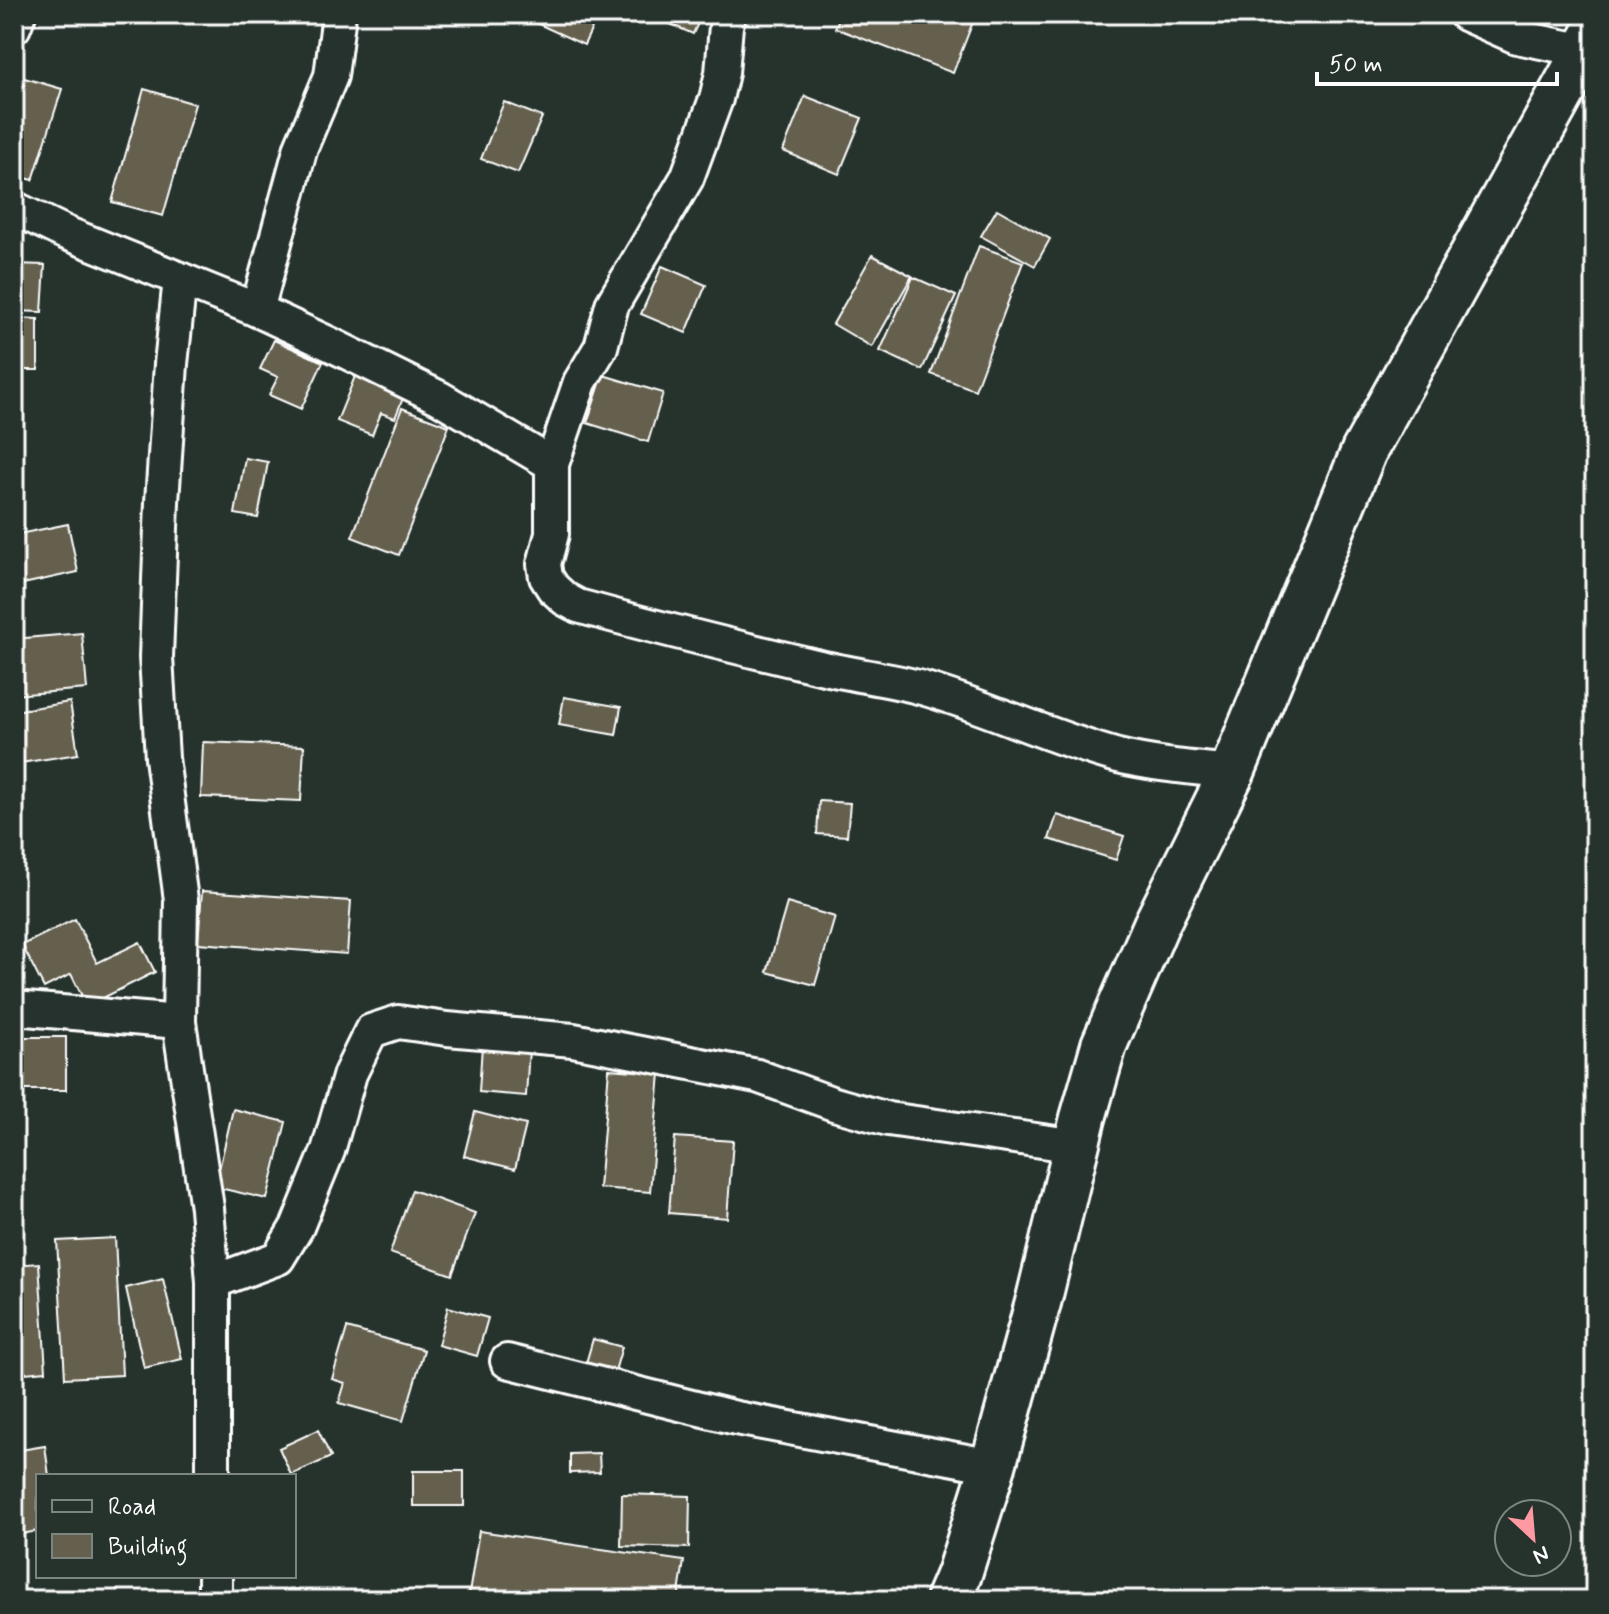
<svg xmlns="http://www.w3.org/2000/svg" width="1609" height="1614" font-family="Mynerve,sans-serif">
  <rect width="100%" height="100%" fill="#26332d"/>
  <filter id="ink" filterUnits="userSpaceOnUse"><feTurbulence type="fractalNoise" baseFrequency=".0125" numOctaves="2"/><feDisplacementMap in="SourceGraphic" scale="16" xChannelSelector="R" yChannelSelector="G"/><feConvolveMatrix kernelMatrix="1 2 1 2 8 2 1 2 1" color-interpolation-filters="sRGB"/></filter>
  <g filter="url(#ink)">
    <g fill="#65604e" stroke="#fff" stroke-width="2">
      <polygon points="536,14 572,14 594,24 584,45 532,21"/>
      <polygon points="674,14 702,14 693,34 670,24"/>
      <polygon points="841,14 976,14 953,73 835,28"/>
      <polygon points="14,75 62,89 33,180 14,175"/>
      <polygon points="144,89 195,104 163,216 112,202"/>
      <polygon points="805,96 862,118 839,174 783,151"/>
      <polygon points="504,102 542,117 518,173 481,159"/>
      <polygon points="997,209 1050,239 1035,266 981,236"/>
      <polygon points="979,246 1023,262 975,390 931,374"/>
      <polygon points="872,255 912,276 872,347 833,324"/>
      <polygon points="14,264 45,265 42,312 14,311"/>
      <polygon points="662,266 706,285 686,333 641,314"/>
      <polygon points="913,277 956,296 922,370 880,351"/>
      <polygon points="14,318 38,319 38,370 14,370"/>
      <polygon points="274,340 323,362 301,409 269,395 278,377 260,369"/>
      <polygon points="356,374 405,393 395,418 381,413 372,435 337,421"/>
      <polygon points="603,375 663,393 648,442 587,423"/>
      <polygon points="402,408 449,426 399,555 352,537"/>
      <polygon points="245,458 268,462 258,518 235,514"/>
      <polygon points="68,524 78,572 14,586 14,535"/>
      <polygon points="82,633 87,689 14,695 14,639"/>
      <polygon points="564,697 621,707 616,735 559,725"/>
      <polygon points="70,702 78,754 14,764 14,711"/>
      <polygon points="203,742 304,746 301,801 201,797"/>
      <polygon points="819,801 850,803 847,836 817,834"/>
      <polygon points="1057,815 1124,836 1116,860 1049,839"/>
      <polygon points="202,891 351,901 347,954 198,943"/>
      <polygon points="787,903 835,917 815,985 767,972"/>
      <polygon points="75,919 97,963 140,942 155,972 87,1006 71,974 44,988 22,945"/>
      <rect x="14" y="1037" width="52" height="53"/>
      <polygon points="482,1045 529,1049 526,1096 479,1092"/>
      <polygon points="609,1069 660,1073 650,1192 599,1188"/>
      <polygon points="233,1109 286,1122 267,1199 215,1187"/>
      <polygon points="475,1112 526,1125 515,1169 464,1156"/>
      <polygon points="675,1137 733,1141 727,1218 669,1213"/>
      <polygon points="412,1190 475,1213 452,1275 390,1253"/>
      <polygon points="115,1238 122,1375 65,1378 57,1241"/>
      <polygon points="39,1263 46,1371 14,1374 14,1265"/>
      <polygon points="163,1279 182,1359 144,1368 126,1288"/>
      <polygon points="448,1307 488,1318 477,1356 438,1345"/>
      <polygon points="347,1328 424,1350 403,1421 339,1403 345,1383 332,1379"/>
      <polygon points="593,1339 622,1347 615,1371 586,1363"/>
      <polygon points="318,1430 331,1457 291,1475 279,1448"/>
      <polygon points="45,1446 49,1476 38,1476 38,1531 21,1534 14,1486 14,1451"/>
      <polygon points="599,1453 600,1472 570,1473 570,1454"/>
      <rect x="413" y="1471" width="51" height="35"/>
      <polygon points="622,1494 690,1496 689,1548 621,1546"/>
      <polygon points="479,1531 684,1561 678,1600 468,1600"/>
    </g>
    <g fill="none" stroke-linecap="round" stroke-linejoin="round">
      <g stroke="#fff" stroke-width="38">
        <g id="street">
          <path d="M729 14 726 26 722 73 716 99 687 178 612 305 601 347 580 382 552 464V534L544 564 546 577 553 588 565 599 578 606C658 628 739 648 820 667 854 675 888 679 922 688 988 707 1051 738 1118 756 1155 765 1194 768 1232 772"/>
          <polyline points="1465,14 1517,37 1586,51"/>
          <polyline points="14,27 19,14"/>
          <polyline points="14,208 66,233 257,310 332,345 440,398 552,464"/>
          <polyline points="180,279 171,364 162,502 156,657 162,758 181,900 179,1022 207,1208 213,1282 213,1476"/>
          <polyline points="257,310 301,147 331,76 339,14"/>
          <polyline points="14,1008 179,1022"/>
          <polyline points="213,1282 278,1258 297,1227 328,1151 350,1074 371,1031 398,1022 447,1029 573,1040 757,1076 834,1104 888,1119 1077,1146"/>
          <polyline points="507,1361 736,1418 993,1466"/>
          <polyline points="215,1576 215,1600"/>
        </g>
      </g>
      <g stroke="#fff" stroke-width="50">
        <polyline id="secondary" points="948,1600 959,1574 993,1466 1039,1299 1083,1118 1104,1045 1156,925 1232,772 1364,451 1595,33"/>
      </g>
      <use href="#street" stroke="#26332d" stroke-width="32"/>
      <use href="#secondary" stroke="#26332d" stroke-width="44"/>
    </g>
  </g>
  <rect width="1609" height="1614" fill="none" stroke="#26332d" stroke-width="48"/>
  <rect x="24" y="24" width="1561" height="1566" fill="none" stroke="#fff" stroke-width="3" filter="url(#ink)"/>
  <rect x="36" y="1474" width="260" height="104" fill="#26332d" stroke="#7d8581" stroke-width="2"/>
  <rect x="52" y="1500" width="40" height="12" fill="#26332d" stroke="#7d8581" stroke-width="2"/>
  <text x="108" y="1514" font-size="24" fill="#ffffff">Road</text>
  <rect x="52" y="1534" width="40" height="24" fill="#65604e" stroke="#7d8581" stroke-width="2"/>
  <text x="108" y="1554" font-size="24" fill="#ffffff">Building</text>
  <g transform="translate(1533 1538) rotate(154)"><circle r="38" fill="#26332d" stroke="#7d8581" stroke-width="2"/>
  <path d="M0-6L14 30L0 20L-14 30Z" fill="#ff9aa2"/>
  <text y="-12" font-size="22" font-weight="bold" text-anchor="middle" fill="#ffffff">N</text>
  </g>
  <path d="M1317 72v12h240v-12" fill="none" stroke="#ffffff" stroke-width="4"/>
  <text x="1329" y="72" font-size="24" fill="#ffffff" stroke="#26332d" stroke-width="6" paint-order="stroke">50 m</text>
</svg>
